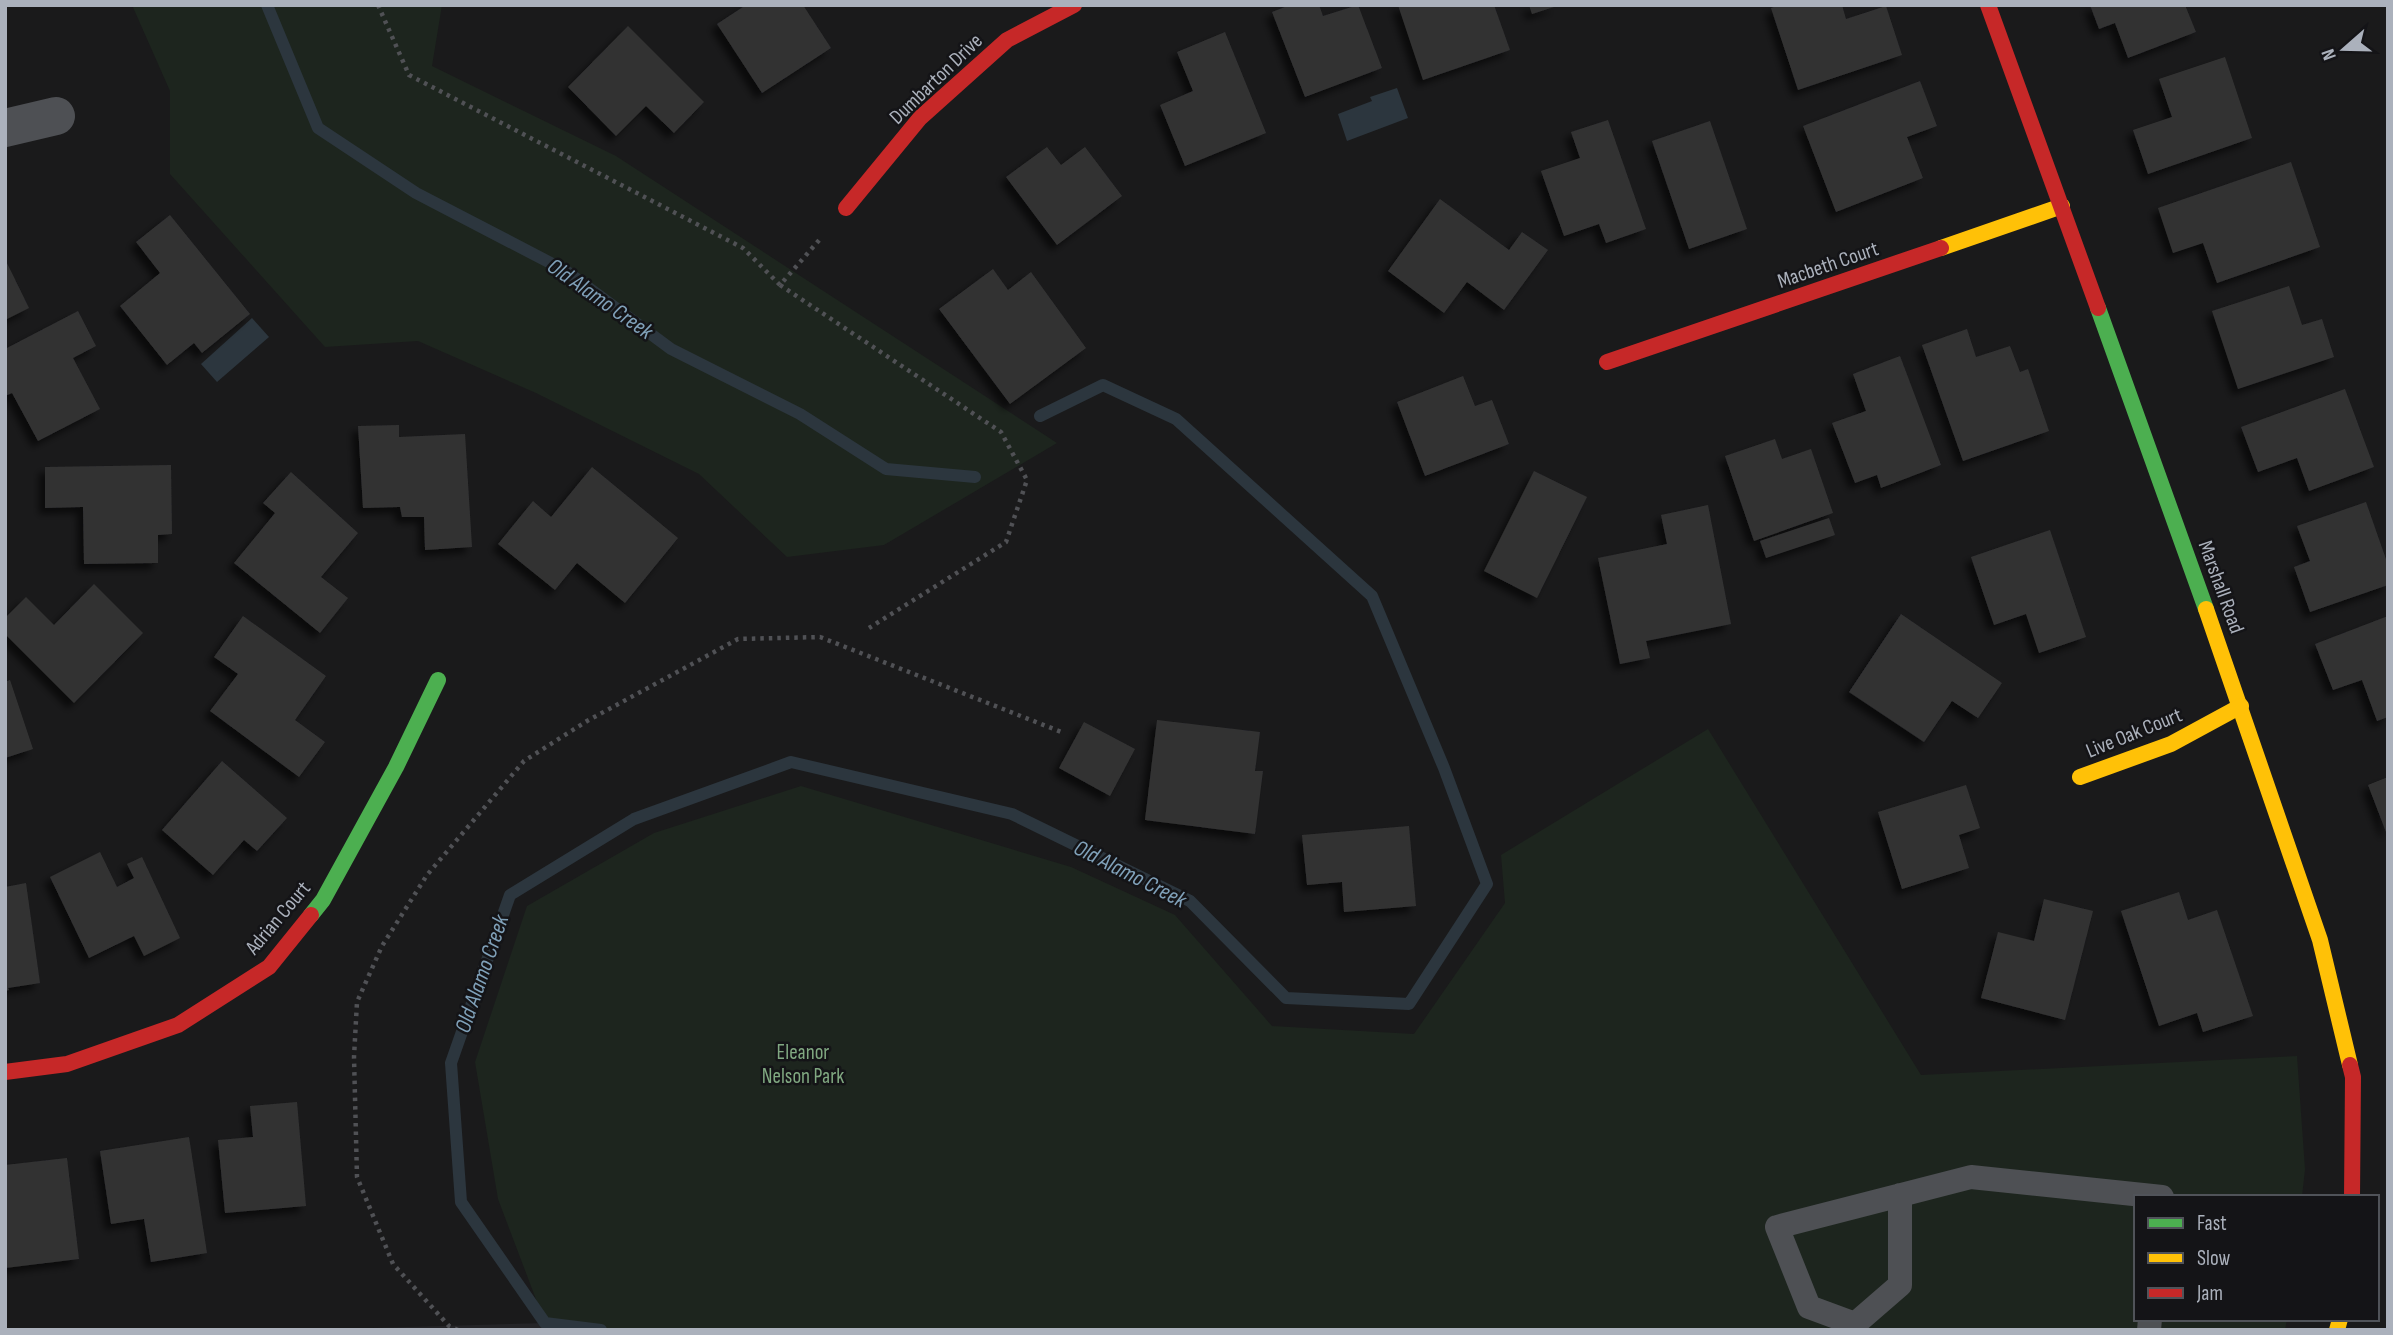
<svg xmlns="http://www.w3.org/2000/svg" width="2393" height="1335" font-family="'Sofia Sans Condensed',sans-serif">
  <defs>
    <filter id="shadow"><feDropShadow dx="-6" dy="6" stdDeviation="3.5" flood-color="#0009"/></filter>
  </defs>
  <rect width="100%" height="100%" fill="#1a1a1b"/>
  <polygon fill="#242427" points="545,1323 601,1330 299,1330 372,1328"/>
  <g fill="#1d251e">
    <polygon points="132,5 442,5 432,66 616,156 1057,443 884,545 787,557 699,474 536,393 418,341 325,347 170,174 170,91"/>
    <polygon points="1708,729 1921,1075 2297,1056 2305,1169 2302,1197 2136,1197 2136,1319 2287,1319 2285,1330 601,1330 545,1323 498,1199 475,1062 527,906 654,833 801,786 1071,867 1175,915 1272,1026 1414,1034 1505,903 1501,855"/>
  </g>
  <g fill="#2c363e">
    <polygon points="1397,88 1408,118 1347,141 1338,114 1372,101 1370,97"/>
    <polygon points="252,318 269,337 217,382 201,364"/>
  </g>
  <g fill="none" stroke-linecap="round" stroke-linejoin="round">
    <g stroke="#2c363e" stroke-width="12">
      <polyline points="267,5 318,128 416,193 566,271 671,349 800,414 886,469 975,477"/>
      <polyline points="601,1330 545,1323 461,1202 451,1063 510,895 634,819 791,762 1012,814 1190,901 1286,998 1409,1004 1487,884 1444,768 1372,596 1176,419 1103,385 1040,416"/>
    </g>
  </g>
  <g fill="#323233" filter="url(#shadow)">
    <polygon points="746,5 803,5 831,48 762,93 717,24"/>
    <polygon points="1290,5 1319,5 1323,16 1358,5 1382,68 1305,97 1272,12"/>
    <polygon points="1398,5 1494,5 1510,50 1423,80"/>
    <polygon points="1529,5 1557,5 1557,6 1532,14"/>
    <polygon points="1780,5 1842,5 1846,19 1886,6 1902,55 1798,90 1771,8"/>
    <polygon points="2090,5 2185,5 2196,32 2128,58 2115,23 2099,29"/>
    <polygon points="628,26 704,102 674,133 646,106 616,136 568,87"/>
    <polygon points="1225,32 1266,133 1185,166 1160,105 1193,91 1177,52"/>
    <polygon points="2225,57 2252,138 2148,174 2133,130 2172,117 2159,79"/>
    <polygon points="1920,81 1937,126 1907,137 1923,178 1836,212 1803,126"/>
    <polygon points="1608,120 1646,229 1606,243 1599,224 1564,236 1541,171 1580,158 1571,132"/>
    <polygon points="1710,121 1747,229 1689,249 1652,141"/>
    <polygon points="1047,147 1061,165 1085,147 1122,196 1057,245 1006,177"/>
    <polygon points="2291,162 2320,247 2217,283 2203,243 2173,253 2158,208"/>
    <polygon points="1440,199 1509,250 1522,232 1548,250 1504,310 1467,282 1444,313 1388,271"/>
    <polygon points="170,215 250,314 202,353 194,343 167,365 120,306 160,273 136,242"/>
    <polygon points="5,259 29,308 5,320"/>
    <polygon points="993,269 1008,290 1031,272 1086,348 1010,404 939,309"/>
    <polygon points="2289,286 2302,325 2322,319 2334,357 2238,389 2212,311"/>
    <polygon points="78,311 96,346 73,358 100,409 38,441 12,393 5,396 5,349"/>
    <polygon points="1967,329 1976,357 2010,346 2020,372 2028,369 2049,431 1963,461 1922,345"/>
    <polygon points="1900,356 1941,465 1881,488 1877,475 1855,483 1832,423 1866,411 1853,374"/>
    <polygon points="1463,376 1475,406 1492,400 1509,444 1425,476 1397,402"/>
    <polygon points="2345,389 2374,467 2309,491 2297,458 2258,472 2241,427"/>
    <polygon points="399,425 399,437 465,434 472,547 425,550 424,517 402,517 400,507 363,508 358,426"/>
    <polygon points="1775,439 1782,459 1811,449 1833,513 1754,541 1725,456"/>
    <polygon points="171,465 172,534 158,535 158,563 84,564 83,507 45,508 45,467"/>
    <polygon points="592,467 678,538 625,603 577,563 555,590 498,544 533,501 551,517"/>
    <polygon points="1534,471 1587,497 1537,598 1484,571"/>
    <polygon points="291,472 358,533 321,577 348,598 320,633 234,563 275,513 263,503"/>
    <polygon points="2366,502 2388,565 2388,585 2310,612 2294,567 2310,561 2297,526"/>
    <polygon points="1708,505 1731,624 1646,641 1650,658 1620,664 1598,558 1667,544 1661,515"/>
    <polygon points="1829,518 1835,535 1766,558 1760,541"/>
    <polygon points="2050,530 2086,637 2039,653 2026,614 1994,625 1971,557"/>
    <polygon points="94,584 143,633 74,703 5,634 5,618 26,597 54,625"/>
    <polygon points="1901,614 2002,683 1978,718 1952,701 1924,742 1849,692"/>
    <polygon points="243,616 326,676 295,720 325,742 299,777 210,711 238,674 214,657"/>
    <polygon points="2388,616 2388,717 2377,721 2362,680 2333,690 2315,644"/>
    <polygon points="10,680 33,749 5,758 5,682"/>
    <polygon points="1157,720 1260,732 1255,771 1263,771 1255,834 1145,820"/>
    <polygon points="1084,722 1135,749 1110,796 1059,768"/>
    <polygon points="222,761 287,818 257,851 244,840 213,875 162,830"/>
    <polygon points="2388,777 2388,831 2386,832 2368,785"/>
    <polygon points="1966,785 1980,828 1959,835 1969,868 1902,889 1878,812"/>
    <polygon points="1409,826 1416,906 1344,912 1342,882 1307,885 1302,835"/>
    <polygon points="100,852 117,887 134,878 127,864 142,857 180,938 144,956 134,936 89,958 50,877"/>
    <polygon points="26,883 40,983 8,988 9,990 5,991 5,887"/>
    <polygon points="2179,892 2188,920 2217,910 2253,1016 2203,1032 2197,1013 2159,1026 2121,911"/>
    <polygon points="2044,899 2093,911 2065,1020 1981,998 1998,932 2034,941"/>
    <polygon points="297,1102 306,1206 225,1213 218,1140 253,1137 250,1106"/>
    <polygon points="189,1137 207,1253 151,1262 144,1219 111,1224 100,1151"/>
    <polygon points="67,1158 79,1259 5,1268 5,1165"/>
  </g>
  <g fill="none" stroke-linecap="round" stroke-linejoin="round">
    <g stroke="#505155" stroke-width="4.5" stroke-dasharray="3.5 5" stroke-linecap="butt">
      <polyline points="378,5 409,75 743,248 780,285 821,238"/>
      <polyline points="780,285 1001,432 1027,480 1006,542 869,628"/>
      <polyline points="458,1330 449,1326 393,1264 357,1177 354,1057 357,1002 382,946 427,875 524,761 587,721 738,639 820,637 1064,733"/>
    </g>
    <g stroke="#4e5054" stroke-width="24">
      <polyline points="1900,1195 1900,1285 1855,1324 1809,1307 1777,1227 1971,1177 2162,1197"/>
      <polyline points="2149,1330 2150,1319"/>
    </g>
    <polyline stroke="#4e5054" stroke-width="38" points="5,128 56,116"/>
    <g stroke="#4caf50" stroke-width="16">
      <polyline points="2098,308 2206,609"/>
      <polyline points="311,915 323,900 396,767 438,680"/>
    </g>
    <g stroke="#ffc107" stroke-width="16">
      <polyline points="1941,248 2062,206"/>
      <polyline points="2206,609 2320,940 2350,1065"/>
      <polyline points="2080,777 2171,744 2241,706"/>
      <polyline points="2337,1330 2340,1319"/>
    </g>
    <g stroke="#c62828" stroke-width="16">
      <polyline points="1988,5 2098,308"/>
      <polyline points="846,208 920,118 1007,40 1074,5"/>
      <polyline points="1607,362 1941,248"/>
      <polyline points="2350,1065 2353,1077 2352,1197"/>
      <polyline points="5,1072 67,1064 178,1025 269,967 311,915"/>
    </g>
  </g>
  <g text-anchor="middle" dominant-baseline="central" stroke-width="5" stroke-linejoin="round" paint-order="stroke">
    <g font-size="21" fill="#abb1bc" stroke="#141417">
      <text transform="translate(936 79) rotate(-44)">Dumbarton Drive</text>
      <text transform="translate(1828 265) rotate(-19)">Macbeth Court</text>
      <text transform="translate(2221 587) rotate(70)">Marshall Road</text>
      <text transform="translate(2134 733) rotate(-22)">Live Oak Court</text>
      <text transform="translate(278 918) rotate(-50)">Adrian Court</text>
    </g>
    <g font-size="21" fill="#80a881" stroke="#141417">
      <text x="803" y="1052">Eleanor<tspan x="803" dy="24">Nelson Park</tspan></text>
    </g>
    <g font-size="23" font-style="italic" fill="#80a1b9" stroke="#141417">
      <text transform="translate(600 299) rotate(35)">Old Alamo Creek</text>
      <text transform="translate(1130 874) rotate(27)">Old Alamo Creek</text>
      <text transform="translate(482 974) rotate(-71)">Old Alamo Creek</text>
    </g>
  </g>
  <rect width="2393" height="1335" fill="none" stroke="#abb1bc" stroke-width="14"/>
  <rect x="2134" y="1195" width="245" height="126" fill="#141417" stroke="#505359" stroke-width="2"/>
  <rect x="2148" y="1218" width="35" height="10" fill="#4caf50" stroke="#505359" stroke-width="2"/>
  <text x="2197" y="1230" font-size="21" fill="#abb1bc">Fast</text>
  <rect x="2148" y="1253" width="35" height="10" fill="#ffc107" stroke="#505359" stroke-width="2"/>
  <text x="2197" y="1265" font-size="21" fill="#abb1bc">Slow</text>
  <rect x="2148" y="1288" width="35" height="10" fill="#c62828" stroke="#505359" stroke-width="2"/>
  <text x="2197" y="1300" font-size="21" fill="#abb1bc">Jam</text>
  <g transform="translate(2344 49) rotate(250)" stroke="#141417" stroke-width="5" paint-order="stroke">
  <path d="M0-5L12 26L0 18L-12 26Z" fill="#abb1bc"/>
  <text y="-10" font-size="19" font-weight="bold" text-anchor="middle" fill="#abb1bc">N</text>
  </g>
</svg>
